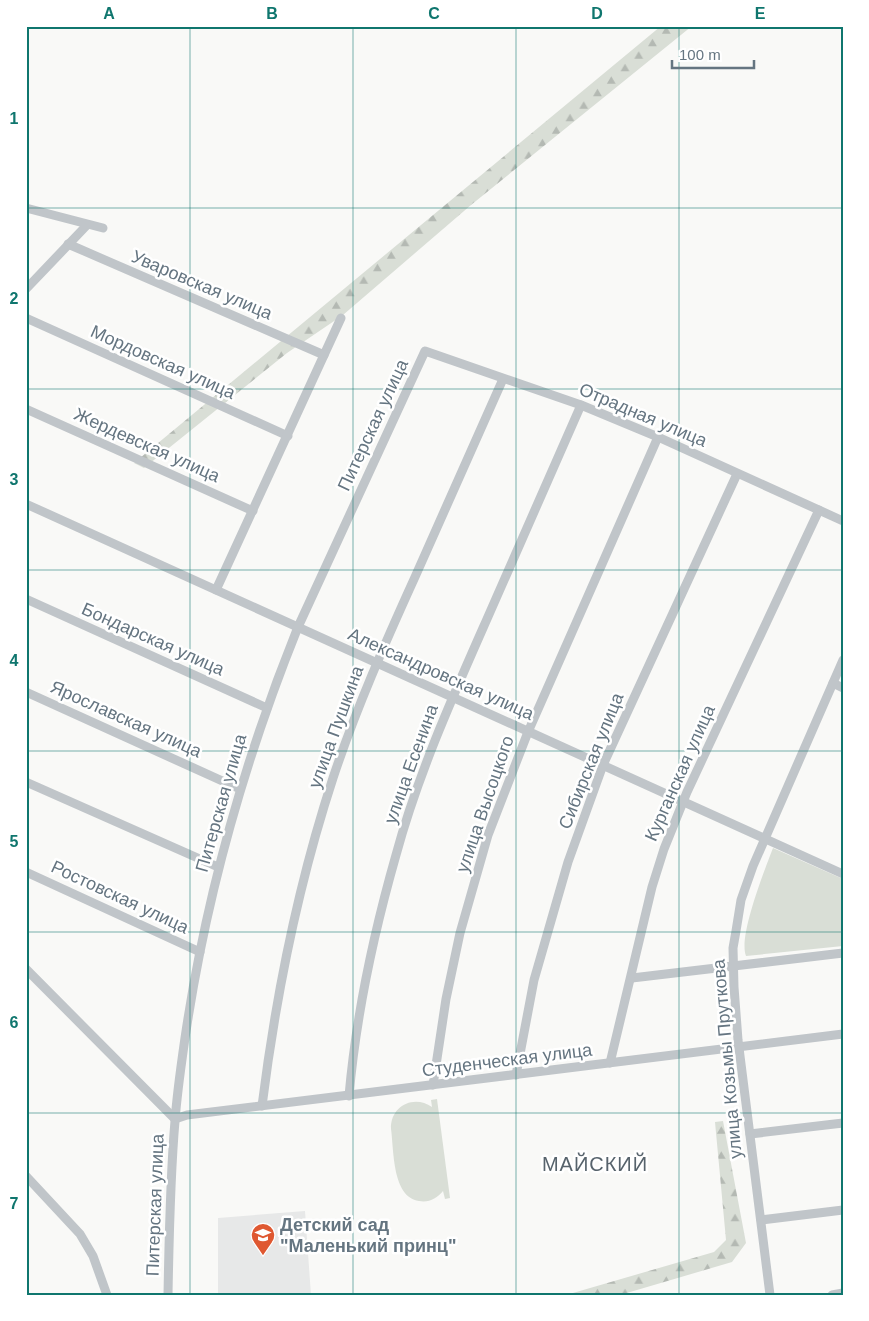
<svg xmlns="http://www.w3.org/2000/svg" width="869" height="1321" font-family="Helvetica,sans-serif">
  <defs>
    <pattern id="forest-firs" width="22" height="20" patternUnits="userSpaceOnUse" patternTransform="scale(1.25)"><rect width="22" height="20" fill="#d9ded6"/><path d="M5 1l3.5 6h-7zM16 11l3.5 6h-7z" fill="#b4b9b3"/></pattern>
  </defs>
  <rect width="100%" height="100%" fill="#f9f9f7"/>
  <polygon fill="#e7e8e8" points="305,1211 311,1295 218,1295 218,1218"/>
  <g fill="#d9ded6">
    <path d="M773 848 843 879V946L746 956C738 937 765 869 773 848Z"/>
    <path d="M437 1099 450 1198 445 1199 443 1191C437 1198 429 1203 419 1201 392 1197 394 1150 391 1129 390 1106 414 1094 432 1107L431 1100Z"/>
  </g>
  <g fill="url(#forest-firs)">
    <polygon points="661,26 692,26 471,205 343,315 287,353 144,468 134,463"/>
    <polygon points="723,1121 746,1243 732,1262 620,1295 566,1295 714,1252 726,1240 715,1122"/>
  </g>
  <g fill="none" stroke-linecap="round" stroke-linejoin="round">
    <g stroke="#c0c5c9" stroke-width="9">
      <polyline points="26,208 103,228"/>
      <polyline points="68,244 324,355"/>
      <polyline points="26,289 87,225"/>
      <polyline points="26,318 288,436"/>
      <polyline points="26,409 253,511"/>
      <polyline points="26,504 843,874"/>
      <polyline points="216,590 341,318"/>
      <polyline points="26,599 267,708"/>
      <polyline points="833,683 843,688"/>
      <polyline points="26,692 240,789"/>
      <polyline points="26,782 218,867"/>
      <polyline points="26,872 200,952"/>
      <polyline points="26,969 175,1119 187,1115 843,1034"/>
      <polyline points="632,978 843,953"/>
      <polyline points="610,1063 652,887 664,849 687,792 819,510"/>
      <polyline points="516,1075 534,980 568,862 603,765 737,474"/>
      <polyline points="433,1085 446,999 460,933 488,835 528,732 658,437"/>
      <path d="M349 1096C356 1016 374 932 396 855 418 774 453 696 487 619 518 547 550 476 581 405"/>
      <path d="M262 1106C276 994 298 885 333 778 356 709 385 643 415 577 444 511 473 445 503 379"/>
      <polyline points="750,1134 843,1123"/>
      <polyline points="26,1176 80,1234 93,1256 107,1295"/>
      <polyline points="761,1220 843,1210"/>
      <path d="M168 1295C169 1237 170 1179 175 1121 177 1093 181 1066 185 1038 206 895 244 761 298 627L425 351 581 405 658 437 843 521"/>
      <polyline points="770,1295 738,1040 734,987 733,948 736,931 741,900 753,866 843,660"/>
      <polyline points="832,1295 843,1293"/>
    </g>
  </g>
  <path fill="none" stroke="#0f766e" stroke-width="1" stroke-opacity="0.55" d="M190 26V1295M353 26V1295M516 26V1295M679 26V1295M26 208H843M26 389H843M26 570H843M26 751H843M26 932H843M26 1113H843"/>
  <defs>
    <g id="school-pin" transform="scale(1.25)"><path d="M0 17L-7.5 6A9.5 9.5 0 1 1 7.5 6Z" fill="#df5831" stroke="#fff"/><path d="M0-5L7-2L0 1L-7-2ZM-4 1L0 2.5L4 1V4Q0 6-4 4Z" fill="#fff"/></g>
  </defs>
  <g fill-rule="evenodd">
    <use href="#school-pin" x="263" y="1235"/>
  </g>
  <g text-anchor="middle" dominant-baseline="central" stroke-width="5" stroke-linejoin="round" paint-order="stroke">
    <g font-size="18" fill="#657581" stroke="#fff">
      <text transform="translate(202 285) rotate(23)">Уваровская улица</text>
      <text transform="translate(163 362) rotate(24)">Мордовская улица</text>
      <text transform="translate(643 415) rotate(23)">Отрадная улица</text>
      <text transform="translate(373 425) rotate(-65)">Питерская улица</text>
      <text transform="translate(147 445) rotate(24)">Жердевская улица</text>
      <text transform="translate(153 639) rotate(24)">Бондарская улица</text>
      <text transform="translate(441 674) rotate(24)">Александровская улица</text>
      <text transform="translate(126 719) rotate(24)">Ярославская улица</text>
      <text transform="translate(336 727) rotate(-70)">улица Пушкина</text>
      <text transform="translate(591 761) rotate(-68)">Сибирская улица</text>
      <text transform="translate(411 764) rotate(-70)">улица Есенина</text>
      <text transform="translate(680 773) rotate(-66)">Курганская улица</text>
      <text transform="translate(221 803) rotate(-74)">Питерская улица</text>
      <text transform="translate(485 804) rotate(-71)">улица Высоцкого</text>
      <text transform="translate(120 897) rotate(25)">Ростовская улица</text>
      <text transform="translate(727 1059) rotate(-95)">улица Козьмы Пруткова</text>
      <text transform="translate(507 1060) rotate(-7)">Студенческая улица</text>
      <text transform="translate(155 1205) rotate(-88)">Питерская улица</text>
    </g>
    <g font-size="18" font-weight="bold" fill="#657581" stroke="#fff" text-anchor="start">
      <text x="280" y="1225">Детский сад<tspan x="280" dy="21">"Маленький принц"</tspan></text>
    </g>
    <g font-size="20" letter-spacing="1" fill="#57636c" stroke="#fff">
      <text x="595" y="1164">МАЙСКИЙ</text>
    </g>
  </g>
  <rect width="869" height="1321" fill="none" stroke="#ffffff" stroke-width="55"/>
  <path d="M672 60v8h82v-8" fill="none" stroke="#657581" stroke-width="2.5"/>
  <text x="679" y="60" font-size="15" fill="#657581" stroke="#ffffff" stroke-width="4" paint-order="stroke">100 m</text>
  <rect x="28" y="28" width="814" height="1266" fill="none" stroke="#0f766e" stroke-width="2"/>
  <g font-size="16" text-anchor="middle" font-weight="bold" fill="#0f766e">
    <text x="109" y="19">A</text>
    <text x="272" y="19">B</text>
    <text x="434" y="19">C</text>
    <text x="597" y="19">D</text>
    <text x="760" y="19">E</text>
    <text x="14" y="124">1</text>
    <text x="14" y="304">2</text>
    <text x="14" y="485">3</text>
    <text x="14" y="666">4</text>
    <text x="14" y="847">5</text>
    <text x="14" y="1028">6</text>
    <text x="14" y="1209">7</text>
  </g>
</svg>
